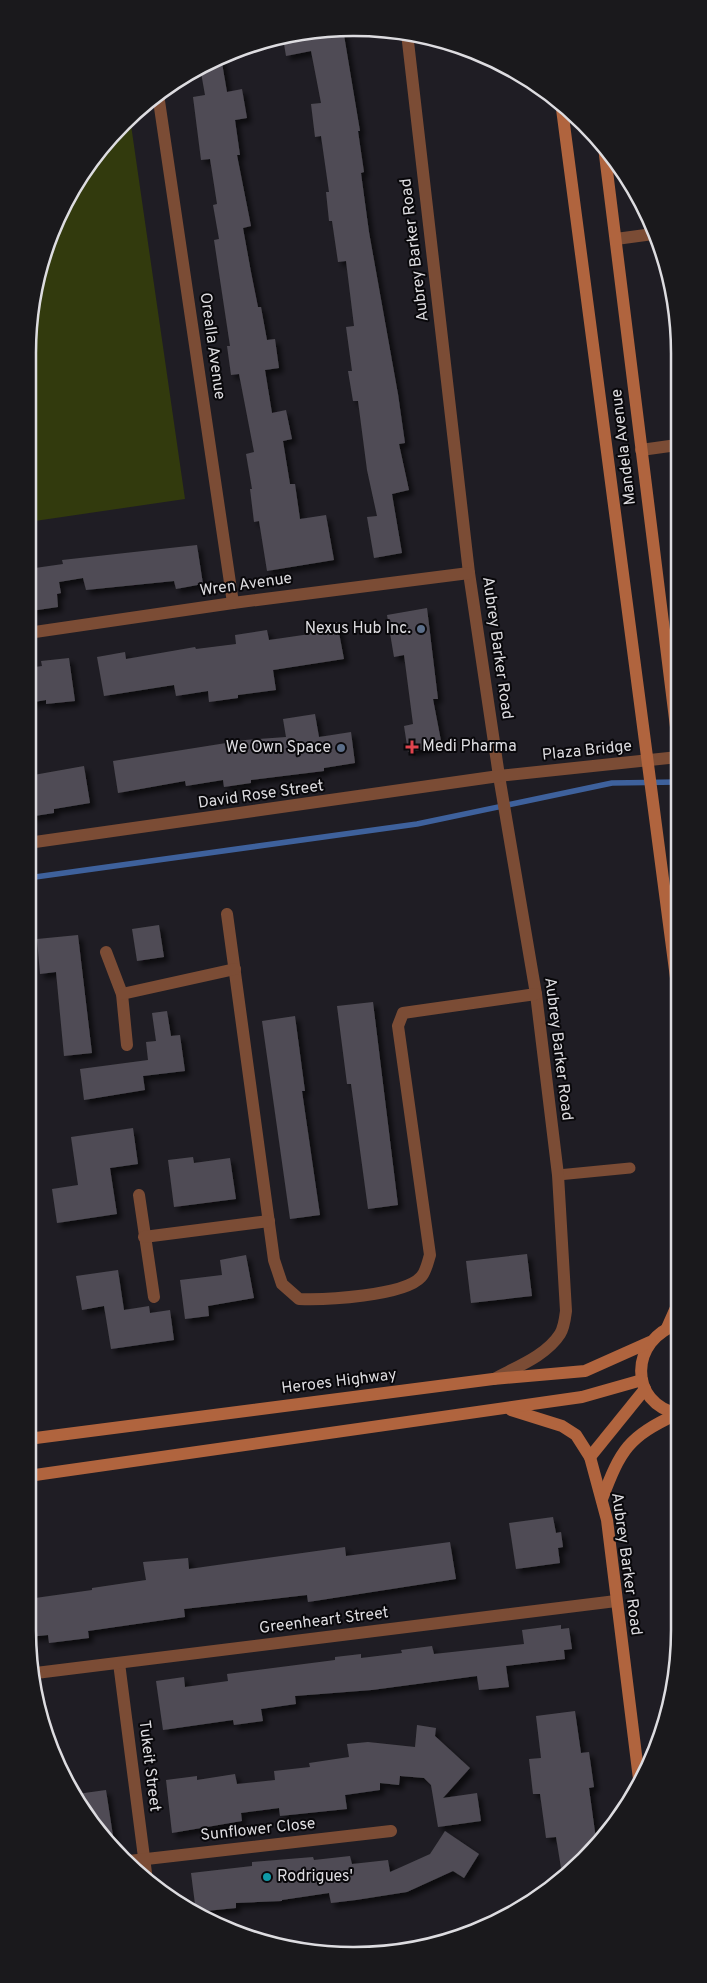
<svg xmlns="http://www.w3.org/2000/svg" width="707" height="1983" font-family="Overpass,sans-serif">
  <defs>
    <filter id="shadow"><feDropShadow dx="4.5" dy="4.5" stdDeviation="2.5" flood-color="#0009"/></filter>
  </defs>
  <rect width="100%" height="100%" fill="#1f1d24"/>
  <path fill="#323a0d" d="M130 118 185 499 28 522C27 427 16 292 62 208 81 173 103 146 130 118Z"/>
  <g fill="none" stroke-linecap="round" stroke-linejoin="round">
    <polyline stroke="#3e619c" stroke-width="5.5" points="28,878 417,824 612,783 678,782"/>
  </g>
  <g fill="#4f4c54" filter="url(#shadow)">
    <polygon points="343,29 360,131 358,131 364,172 361,173 369,232 398,394 405,443 399,444 409,490 392,494 402,553 374,558 367,517 377,516 367,470 358,401 353,401 348,371 352,371 346,327 354,326 346,261 338,262 332,221 329,221 326,192 329,192 321,136 315,137 311,104 321,103 311,51 286,56 283,38 312,33 312,30"/>
    <polygon points="221,57 227,92 242,89 247,118 235,120 240,155 237,155 251,226 243,228 251,272 258,307 261,307 267,340 275,339 279,368 265,370 272,413 286,410 292,439 283,441 290,484 295,484 300,519 326,515 334,560 267,571 259,521 254,522 250,489 252,489 246,454 254,452 239,374 231,375 227,346 230,346 214,240 219,239 213,205 217,204 210,159 201,160 193,97 205,95 200,67"/>
    <polygon points="197,545 203,584 176,589 174,581 86,590 83,578 59,582 61,593 57,594 58,607 31,611 28,569 63,564 62,560"/>
    <polygon points="427,608 438,699 433,699 442,746 408,752 404,726 413,724 404,655 394,657 387,615"/>
    <polygon points="337,622 344,659 273,670 276,690 238,695 238,698 209,702 208,691 176,696 174,685 104,696 97,657 125,652 126,659 195,647 196,649 236,644 235,635 267,630 269,640 310,634 309,627"/>
    <polygon points="69,658 75,701 46,704 46,700 28,703 28,668 42,666 41,661"/>
    <polygon points="315,714 319,737 351,732 355,763 324,768 324,771 251,780 251,783 224,787 223,780 186,786 185,781 118,793 113,761 245,740 286,737 283,719"/>
    <polygon points="84,766 90,803 54,809 54,813 28,817 28,776"/>
    <polygon points="159,925 164,957 137,961 132,929"/>
    <polygon points="78,935 92,1053 64,1056 56,972 40,974 37,939"/>
    <polygon points="373,1002 398,1205 368,1209 351,1084 347,1084 337,1006"/>
    <polygon points="167,1011 171,1036 180,1035 185,1071 143,1076 145,1090 84,1100 80,1069 148,1060 146,1042 156,1041 152,1013"/>
    <polygon points="295,1016 305,1091 302,1091 320,1215 290,1219 262,1021"/>
    <polygon points="133,1128 138,1164 110,1168 117,1214 57,1223 52,1189 78,1185 71,1137"/>
    <polygon points="193,1157 194,1163 230,1158 236,1199 174,1207 168,1160"/>
    <polygon points="527,1254 532,1296 471,1303 466,1261"/>
    <polygon points="246,1255 254,1298 208,1306 209,1316 185,1319 180,1280 222,1275 220,1260"/>
    <polygon points="118,1270 124,1310 149,1306 150,1313 170,1310 174,1340 111,1349 104,1306 82,1310 76,1276"/>
    <polygon points="553,1517 556,1533 561,1532 563,1547 558,1548 560,1563 516,1569 509,1523"/>
    <polygon points="450,1542 456,1579 308,1602 307,1595 184,1609 185,1617 88,1631 89,1638 49,1643 48,1635 29,1637 28,1599 92,1590 92,1588 146,1580 143,1562 188,1558 189,1569 345,1547 346,1556"/>
    <polygon points="561,1625 561,1629 569,1628 572,1649 564,1650 565,1659 506,1666 509,1687 479,1690 477,1676 372,1690 295,1696 296,1704 261,1709 263,1721 234,1725 233,1720 163,1730 156,1681 184,1677 185,1687 228,1681 227,1674 335,1660 335,1657 361,1654 361,1658 402,1653 401,1650 432,1646 434,1654 524,1644 522,1630"/>
    <polygon points="575,1711 581,1753 589,1752 594,1787 589,1788 596,1839 562,1874 556,1837 546,1838 540,1794 533,1794 529,1759 541,1758 536,1716"/>
    <polygon points="417,1725 436,1728 435,1736 470,1768 443,1798 477,1793 481,1821 438,1827 431,1785 424,1778 400,1776 399,1785 380,1783 380,1790 345,1795 347,1809 280,1816 279,1808 241,1813 242,1821 172,1833 166,1780 197,1776 197,1780 235,1774 237,1784 275,1780 274,1771 310,1767 309,1763 349,1757 347,1744 368,1742 415,1747"/>
    <polygon points="106,1790 115,1849 109,1845 77,1794"/>
    <polygon points="445,1831 479,1854 464,1878 453,1871 407,1892 356,1900 331,1903 329,1893 282,1900 282,1901 236,1903 236,1908 196,1912 191,1873 252,1866 252,1862 313,1857 314,1860 350,1856 352,1864 388,1860 390,1872 430,1854"/>
  </g>
  <g fill="none" stroke-linecap="round" stroke-linejoin="round">
    <polyline stroke="#7b4c35" stroke-width="11" points="558,1175 630,1168"/>
    <g stroke="#7b4c35" stroke-width="12">
      <path d="M407 33 469 573 499 776 536 994 558 1175 566 1311C565 1319 564 1328 560 1334 546 1356 516 1367 494 1379"/>
      <polyline points="158,94 233,603"/>
      <polyline points="616,239 653,234"/>
      <polyline points="641,450 677,445"/>
      <polyline points="28,633 233,603 469,573"/>
      <polyline points="28,843 499,776 678,757"/>
      <path d="M227 914 274 1260 282 1284 299 1299C325 1300 404 1296 421 1277 426 1272 428 1261 430 1255L398 1026 403 1013 536 994"/>
      <polyline points="106,952 122,994 127,1045"/>
      <polyline points="122,994 235,969"/>
      <polyline points="139,1195 154,1297"/>
      <polyline points="144,1237 269,1221"/>
      <polyline points="119,1663 146,1873"/>
      <polyline points="36,1673 616,1601"/>
      <polyline points="129,1861 391,1831"/>
    </g>
    <g stroke="#b0643e" stroke-width="12">
      <polyline points="562,109 678,993"/>
      <polyline points="604,147 678,743"/>
      <path d="M679 1324C629 1339 628 1404 679 1414"/>
      <polyline points="667,1328 679,1301"/>
      <polyline points="511,1410 562,1426 576,1435 590,1457 607,1520 639,1779"/>
      <polyline points="28,1439 493,1379 585,1371 650,1342"/>
      <polyline points="590,1457 645,1389"/>
      <polyline points="28,1476 582,1397 642,1380"/>
      <path d="M602 1499C621 1449 628 1437 677 1414"/>
    </g>
  </g>
  <g fill="#5c6f8a" stroke="#09080b" stroke-width="2">
    <circle cx="421" cy="629" r="5"/>
    <circle cx="341" cy="748" r="5"/>
  </g>
  <path fill="#e0444e" stroke="#09080b" stroke-width="2" d="M409.5 739.5h5v5h5v5h-5v5h-5v-5h-5v-5h5z"/>
  <circle fill="#0f9aa8" stroke="#09080b" stroke-width="2" cx="267" cy="1877" r="5"/>
  <g text-anchor="middle" dominant-baseline="central" stroke-width="4" stroke-linejoin="round" paint-order="stroke">
    <g font-size="16" fill="#dddce0" stroke="#09080b">
      <text transform="translate(415 250) rotate(-97)">Aubrey Barker Road</text>
      <text transform="translate(212 346) rotate(82)">Orealla Avenue</text>
      <text transform="translate(624 447) rotate(-97)">Mandela Avenue</text>
      <text transform="translate(246 585) rotate(-8)">Wren Avenue</text>
      <text transform="translate(497 648) rotate(82)">Aubrey Barker Road</text>
      <text transform="translate(587 751) rotate(-6)">Plaza Bridge</text>
      <text transform="translate(261 795) rotate(-8)">David Rose Street</text>
      <text transform="translate(558 1049) rotate(83)">Aubrey Barker Road</text>
      <text transform="translate(339 1382) rotate(-7)">Heroes Highway</text>
      <text transform="translate(626 1564) rotate(82)">Aubrey Barker Road</text>
      <text transform="translate(324 1621) rotate(-7)">Greenheart Street</text>
      <text transform="translate(149 1766) rotate(83)">Tukeit Street</text>
      <text transform="translate(258 1830) rotate(-6)">Sunflower Close</text>
    </g>
    <g font-size="16" fill="#dddce0" stroke="#09080b" text-anchor="end">
      <text x="411" y="629">Nexus Hub Inc.</text>
      <text x="422" y="747" text-anchor="start">Medi Pharma</text>
      <text x="331" y="748">We Own Space</text>
      <text x="277" y="1877" text-anchor="start">Rodrigues'</text>
    </g>
  </g>
  <path d="M0 0H707V1983H0ZM353 36H354A317 317 0 0 1 671 353V1630A317 317 0 0 1 354 1947H353A317 317 0 0 1 36 1630V353A317 317 0 0 1 353 36Z" fill="#1a191c" fill-rule="evenodd"/>
  <path fill="none" stroke="#dddce0" stroke-width="2.5" d="M353 36H354A317 317 0 0 1 671 353V1630A317 317 0 0 1 354 1947H353A317 317 0 0 1 36 1630V353A317 317 0 0 1 353 36Z"/>
</svg>
